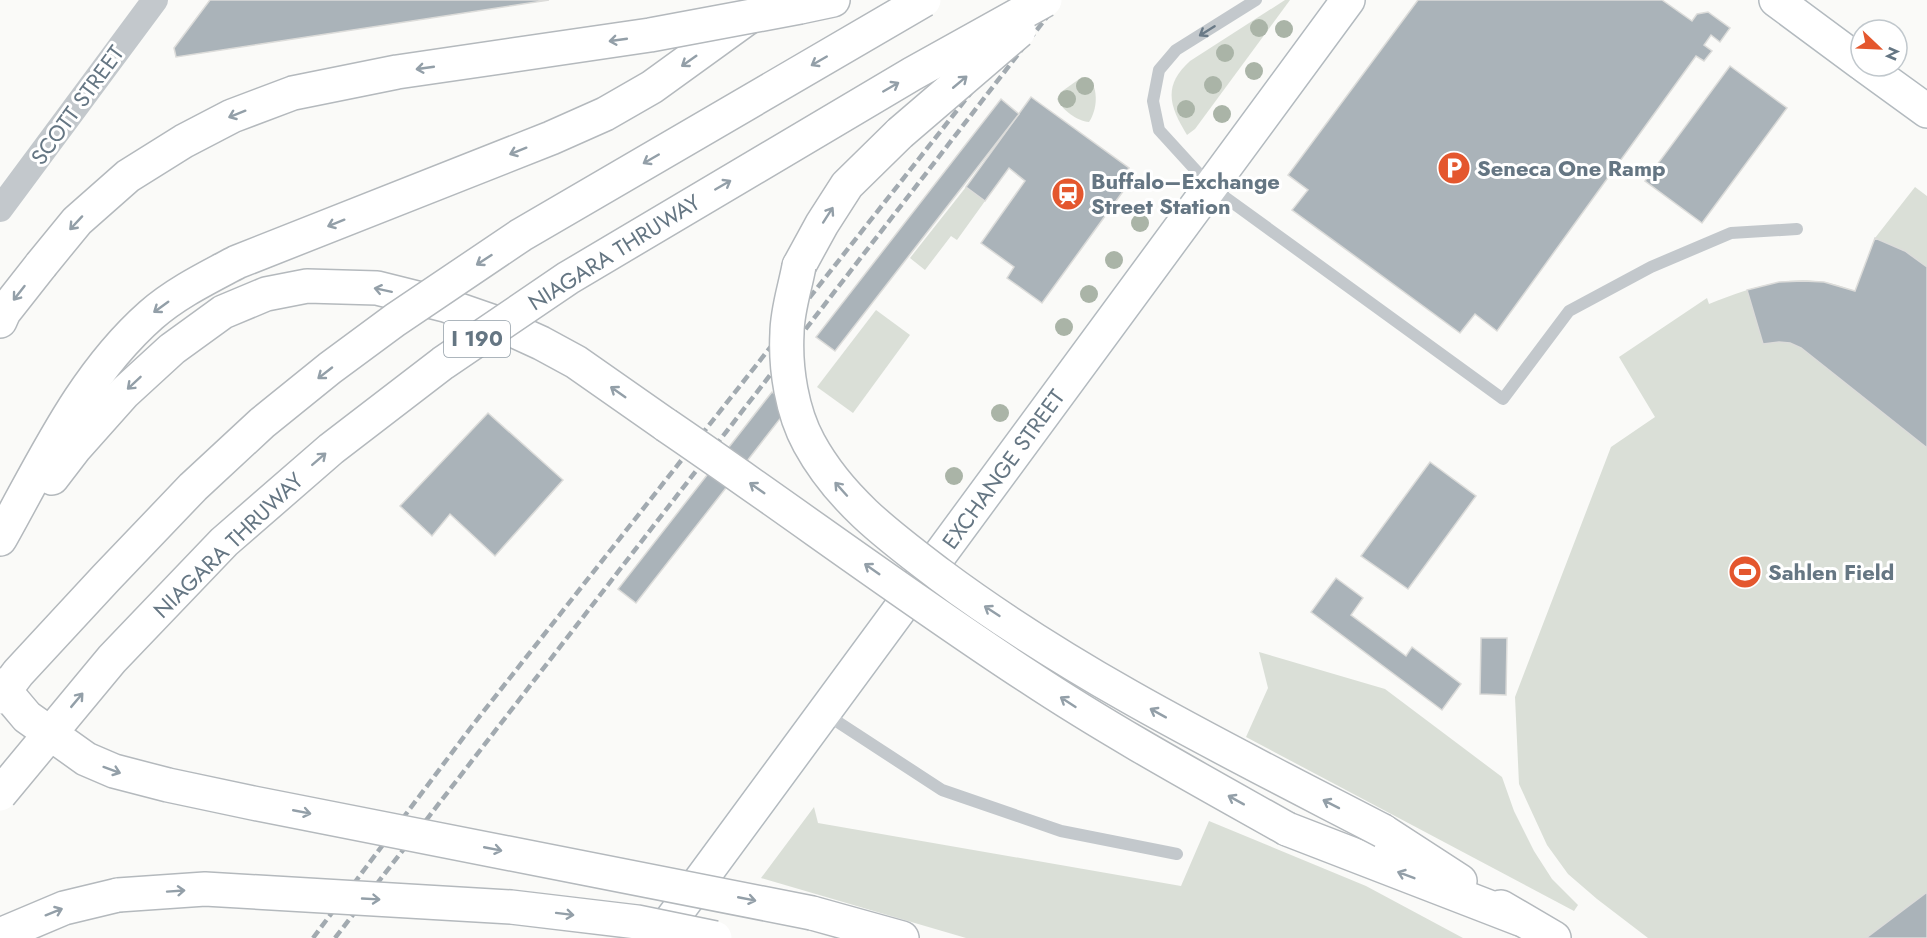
<svg xmlns="http://www.w3.org/2000/svg" width="1927" height="938" font-family="Jost,sans-serif">
  <rect width="100%" height="100%" fill="#fafaf8"/>
  <g fill="#dadfd7">
    <path d="M1285 0H1290L1195 129 1187 135C1170 107 1162 86 1190 61Z"/>
    <path d="M1082 77 1089 78C1099 90 1097 110 1089 122 1077 121 1062 110 1057 99L1061 92Z"/>
    <polygon points="966,187 985,201 957,240 951,236 925,270 910,258"/>
    <path d="M1915 187 1927 196V938H1648L1597 899 1568 874 1547 845 1519 784 1515 697 1611 447 1655 417 1619 357 1707 298 1709 304C1746 290 1784 275 1823 282 1834 283 1845 288 1855 291L1875 238Z"/>
    <polygon points="876,310 910,335 853,413 817,387"/>
    <polygon points="1259,652 1385,689 1502,777 1514,811 1534,851 1552,879 1578,905 1574,911 1246,737 1268,688"/>
    <polygon points="814,807 818,823 1181,886 1209,821 1366,886 1463,938 966,938 761,878"/>
  </g>
  <g fill="#aab3b9" stroke="#dcdcda" stroke-width="1.5">
    <polygon points="210,0 549,0 176,57 174,48"/>
    <polygon points="1418,0 1662,0 1692,21 1697,14 1708,12 1730,28 1720,42 1711,35 1704,45 1712,51 1704,61 1696,56 1497,331 1475,314 1460,333 1292,210 1308,190 1288,175"/>
    <polygon points="1730,66 1787,108 1702,223 1645,181"/>
    <polygon points="1031,97 1129,168 1122,177 1129,183 1042,303 1007,278 1014,267 981,243 1025,181 1009,168 985,201 966,187"/>
    <polygon points="1001,99 1019,114 835,351 816,337"/>
    <polygon points="1875,238 1905,251 1927,267 1927,448 1801,348 1790,343 1779,342 1763,344 1747,290 1779,282 1803,281 1824,282 1855,291"/>
    <polygon points="772,392 790,406 636,603 618,589"/>
    <polygon points="488,413 563,480 495,556 450,514 432,536 400,506"/>
    <polygon points="1430,462 1476,496 1408,589 1361,556"/>
    <polygon points="1336,578 1363,598 1351,615 1406,656 1412,647 1461,684 1442,710 1311,612"/>
    <polygon points="1481,638 1507,638 1506,695 1480,694"/>
    <polygon points="1927,892 1927,938 1866,938"/>
  </g>
  <g fill="none" stroke-linecap="round" stroke-linejoin="round">
    <g stroke="#b3babf" stroke-width="36">
      <g id="secondary">
        <polyline points="1776,0 1861,63"/>
        <polyline points="1865,66 1927,111"/>
        <polyline points="658,938 1348,0"/>
      </g>
    </g>
    <g stroke="#b4b9bd" stroke-width="36">
      <g id="highway">
        <polyline points="800,7 833,0"/>
        <polyline points="799,266 822,224 847,185 900,133"/>
        <polyline points="0,321 4,312 41,265"/>
        <polyline points="52,478 75,448 124,393 172,349 223,312 266,294 307,286 377,288 445,305 497,323 541,343 576,362 666,425"/>
        <path d="M0 539C44 461 82 376 151 315 176 293 207 278 237 262L551 138 605 114 652 87 757 11"/>
        <polyline points="1287,829 1520,919"/>
        <polyline points="1383,831 1460,881"/>
        <polyline points="1501,907 1554,938"/>
        <polyline points="812,913 902,938"/>
        <polyline points="0,935 64,908 118,895"/>
      </g>
    </g>
    <g stroke="#c3c8cc" stroke-width="12">
      <polyline points="1256,0 1176,50 1159,70 1153,101 1159,130 1211,187 1503,399 1569,311 1651,267 1731,233 1797,229"/>
      <polyline points="824,713 942,790 1061,831 1177,854"/>
    </g>
    <polyline stroke="#c3c8cc" stroke-width="26" points="0,209 155,0"/>
    <use href="#secondary" stroke="#fff" stroke-width="33"/>
    <use href="#highway" stroke="#fff" stroke-width="33"/>
    <g stroke="#a2aab0" stroke-width="4.5" stroke-dasharray="9 4.5" stroke-linecap="butt">
      <polyline points="313,938 472,726 1044,0"/>
      <polyline points="335,938 1060,0"/>
    </g>
    <g stroke="#b4b9bd" stroke-width="36" stroke-linecap="butt">
      <g id="highway-bridge">
        <polyline points="900,133 1019,31"/>
        <polyline points="41,265 77,221 128,176 184,141 232,116 293,93 397,72 650,35 800,7"/>
        <path d="M799 266C795 288 787 311 787 333 785 369 792 412 809 443 840 500 889 536 939 574 1077 677 1231 752 1383 831"/>
        <path d="M666 425C788 508 905 596 1029 677 1112 732 1200 780 1287 829"/>
        <polyline points="0,685 27,717 86,759 114,771 168,785 253,803 812,913"/>
        <polyline points="0,697 18,673 106,578 193,487 262,423 330,368 395,320 521,235 924,0"/>
        <polyline points="0,794 112,659 224,542 331,449 443,363 568,278 912,74 1045,0"/>
        <polyline points="118,895 205,889 511,907 637,922 715,938"/>
      </g>
    </g>
    <use href="#highway-bridge" stroke="#fff" stroke-width="33"/>
  </g>
  <g fill="#aab4a7">
    <circle cx="1259" cy="28" r="9"/>
    <circle cx="1284" cy="29" r="9"/>
    <circle cx="1225" cy="53" r="9"/>
    <circle cx="1254" cy="71" r="9"/>
    <circle cx="1213" cy="85" r="9"/>
    <circle cx="1085" cy="86" r="9"/>
    <circle cx="1067" cy="99" r="9"/>
    <circle cx="1186" cy="109" r="9"/>
    <circle cx="1222" cy="114" r="9"/>
    <circle cx="1140" cy="223" r="9"/>
    <circle cx="1114" cy="260" r="9"/>
    <circle cx="1089" cy="294" r="9"/>
    <circle cx="1064" cy="327" r="9"/>
    <circle cx="1000" cy="413" r="9"/>
    <circle cx="954" cy="476" r="9"/>
  </g>
  <defs><path id="oneway-shaft" d="M-6 0H5M1.5-3L5.5 0L1.5 3" fill="none" stroke-width="1.6" stroke-linecap="round" stroke-linejoin="round" transform="scale(1.5)"/></defs>
  <use stroke="#6a7a87" href="#oneway-shaft" transform="translate(1207 31) rotate(148)"/>
  <g stroke="#939fa8">
    <use href="#oneway-shaft" transform="translate(618 40) rotate(172)"/>
    <use href="#oneway-shaft" transform="translate(689 61) rotate(145)"/>
    <use href="#oneway-shaft" transform="translate(819 61) rotate(150)"/>
    <use href="#oneway-shaft" transform="translate(425 68) rotate(172)"/>
    <use href="#oneway-shaft" transform="translate(960 82) rotate(-40)"/>
    <use href="#oneway-shaft" transform="translate(891 87) rotate(-30)"/>
    <use href="#oneway-shaft" transform="translate(237 114) rotate(158)"/>
    <use href="#oneway-shaft" transform="translate(518 151) rotate(158)"/>
    <use href="#oneway-shaft" transform="translate(651 159) rotate(150)"/>
    <use href="#oneway-shaft" transform="translate(723 185) rotate(-30)"/>
    <use href="#oneway-shaft" transform="translate(828 215) rotate(-57)"/>
    <use href="#oneway-shaft" transform="translate(76 223) rotate(133)"/>
    <use href="#oneway-shaft" transform="translate(336 223) rotate(158)"/>
    <use href="#oneway-shaft" transform="translate(484 260) rotate(147)"/>
    <use href="#oneway-shaft" transform="translate(383 290) rotate(-168)"/>
    <use href="#oneway-shaft" transform="translate(19 293) rotate(128)"/>
    <use href="#oneway-shaft" transform="translate(161 307) rotate(144)"/>
    <use href="#oneway-shaft" transform="translate(325 373) rotate(142)"/>
    <use href="#oneway-shaft" transform="translate(134 383) rotate(137)"/>
    <use href="#oneway-shaft" transform="translate(618 392) rotate(-145)"/>
    <use href="#oneway-shaft" transform="translate(319 459) rotate(-41)"/>
    <use href="#oneway-shaft" transform="translate(757 488) rotate(-145)"/>
    <use href="#oneway-shaft" transform="translate(841 489) rotate(-132)"/>
    <use href="#oneway-shaft" transform="translate(872 569) rotate(-145)"/>
    <use href="#oneway-shaft" transform="translate(992 611) rotate(-147)"/>
    <use href="#oneway-shaft" transform="translate(77 700) rotate(-50)"/>
    <use href="#oneway-shaft" transform="translate(1068 702) rotate(-147)"/>
    <use href="#oneway-shaft" transform="translate(1158 713) rotate(-151)"/>
    <use href="#oneway-shaft" transform="translate(112 770) rotate(20)"/>
    <use href="#oneway-shaft" transform="translate(1236 800) rotate(-151)"/>
    <use href="#oneway-shaft" transform="translate(1331 804) rotate(-153)"/>
    <use href="#oneway-shaft" transform="translate(302 812) rotate(11)"/>
    <use href="#oneway-shaft" transform="translate(493 849) rotate(11)"/>
    <use href="#oneway-shaft" transform="translate(1406 875) rotate(-159)"/>
    <use href="#oneway-shaft" transform="translate(176 891) rotate(-4)"/>
    <use href="#oneway-shaft" transform="translate(371 899) rotate(3)"/>
    <use href="#oneway-shaft" transform="translate(747 899) rotate(11)"/>
    <use href="#oneway-shaft" transform="translate(54 912) rotate(-22)"/>
    <use href="#oneway-shaft" transform="translate(565 914) rotate(7)"/>
  </g>
  <defs>
    <g id="parking-disc" transform="scale(1.725)"><circle r="9.5" fill="#e4572e" stroke="#fff"/><path d="M-3.5-5.5H1a3.5 3.5 0 0 1 0 7H-1V5.5H-3.5ZM-1-3.4V-.6H.8a1.4 1.4 0 0 0 0-2.8Z" fill="#fff"/></g>
    <g id="station-disc" transform="scale(1.725)"><circle r="9.5" fill="#e4572e" stroke="#fff"/><path d="M-3-6H3Q5-6 5-4V2Q5 4 3 4L4.5 6H3L1.5 4h-3L-3 6H-4.5L-3 4Q-5 4-5 2V-4Q-5-6-3-6ZM-3.5-4v3h7v-3ZM-3.5 1v1.5H-2V1ZM2 1v1.5H3.5V1Z" fill="#fff"/></g>
    <g id="stadium-disc" transform="scale(1.725)"><circle r="9.5" fill="#e4572e" stroke="#fff"/><path d="M0-5a6.5 5 0 1 0 0 10a6.5 5 0 1 0 0-10ZM-3.5-1.8h7v3.6h-7Z" fill="#fff"/></g>
  </defs>
  <g fill-rule="evenodd">
    <use href="#parking-disc" x="1454" y="168"/>
    <use href="#station-disc" x="1068" y="194"/>
    <use href="#stadium-disc" x="1745" y="572"/>
  </g>
  <g text-anchor="middle" dominant-baseline="central" stroke-width="6" stroke-linejoin="round" paint-order="stroke">
    <rect fill="#fff" stroke="#939fa8" stroke-width="1.5" x="444" y="321" width="66" height="36" rx="4.5"/>
    <g font-size="21" font-weight="bold" fill="#657683">
      <text x="477" y="339">I 190</text>
    </g>
    <g font-size="22" fill="#657683" stroke="#fff">
      <text transform="translate(77 105) rotate(-54)">SCOTT STREET</text>
      <text transform="translate(614 252) rotate(-32)">NIAGARA THRUWAY</text>
      <text transform="translate(1003 469) rotate(-54)">EXCHANGE STREET</text>
      <text transform="translate(228 545) rotate(-44)">NIAGARA THRUWAY</text>
    </g>
    <g font-size="22" font-weight="bold" fill="#657683" stroke="#fff" text-anchor="start">
      <text x="1477" y="168">Seneca One Ramp</text>
      <text x="1091" y="181">Buffalo–Exchange<tspan x="1091" dy="25">Street Station</tspan></text>
      <text x="1768" y="572">Sahlen Field</text>
    </g>
  </g>
  <g transform="translate(1879 48) rotate(113)"><circle r="28" fill="#ffffff" stroke="#c1c8cd" stroke-width="1.5"/>
  <path d="M0-4.5L10 22L0 15L-10 22Z" fill="#e4572e"/>
  <text y="-9" font-size="16" font-weight="bold" text-anchor="middle" fill="#657683">N</text>
  </g>
</svg>
